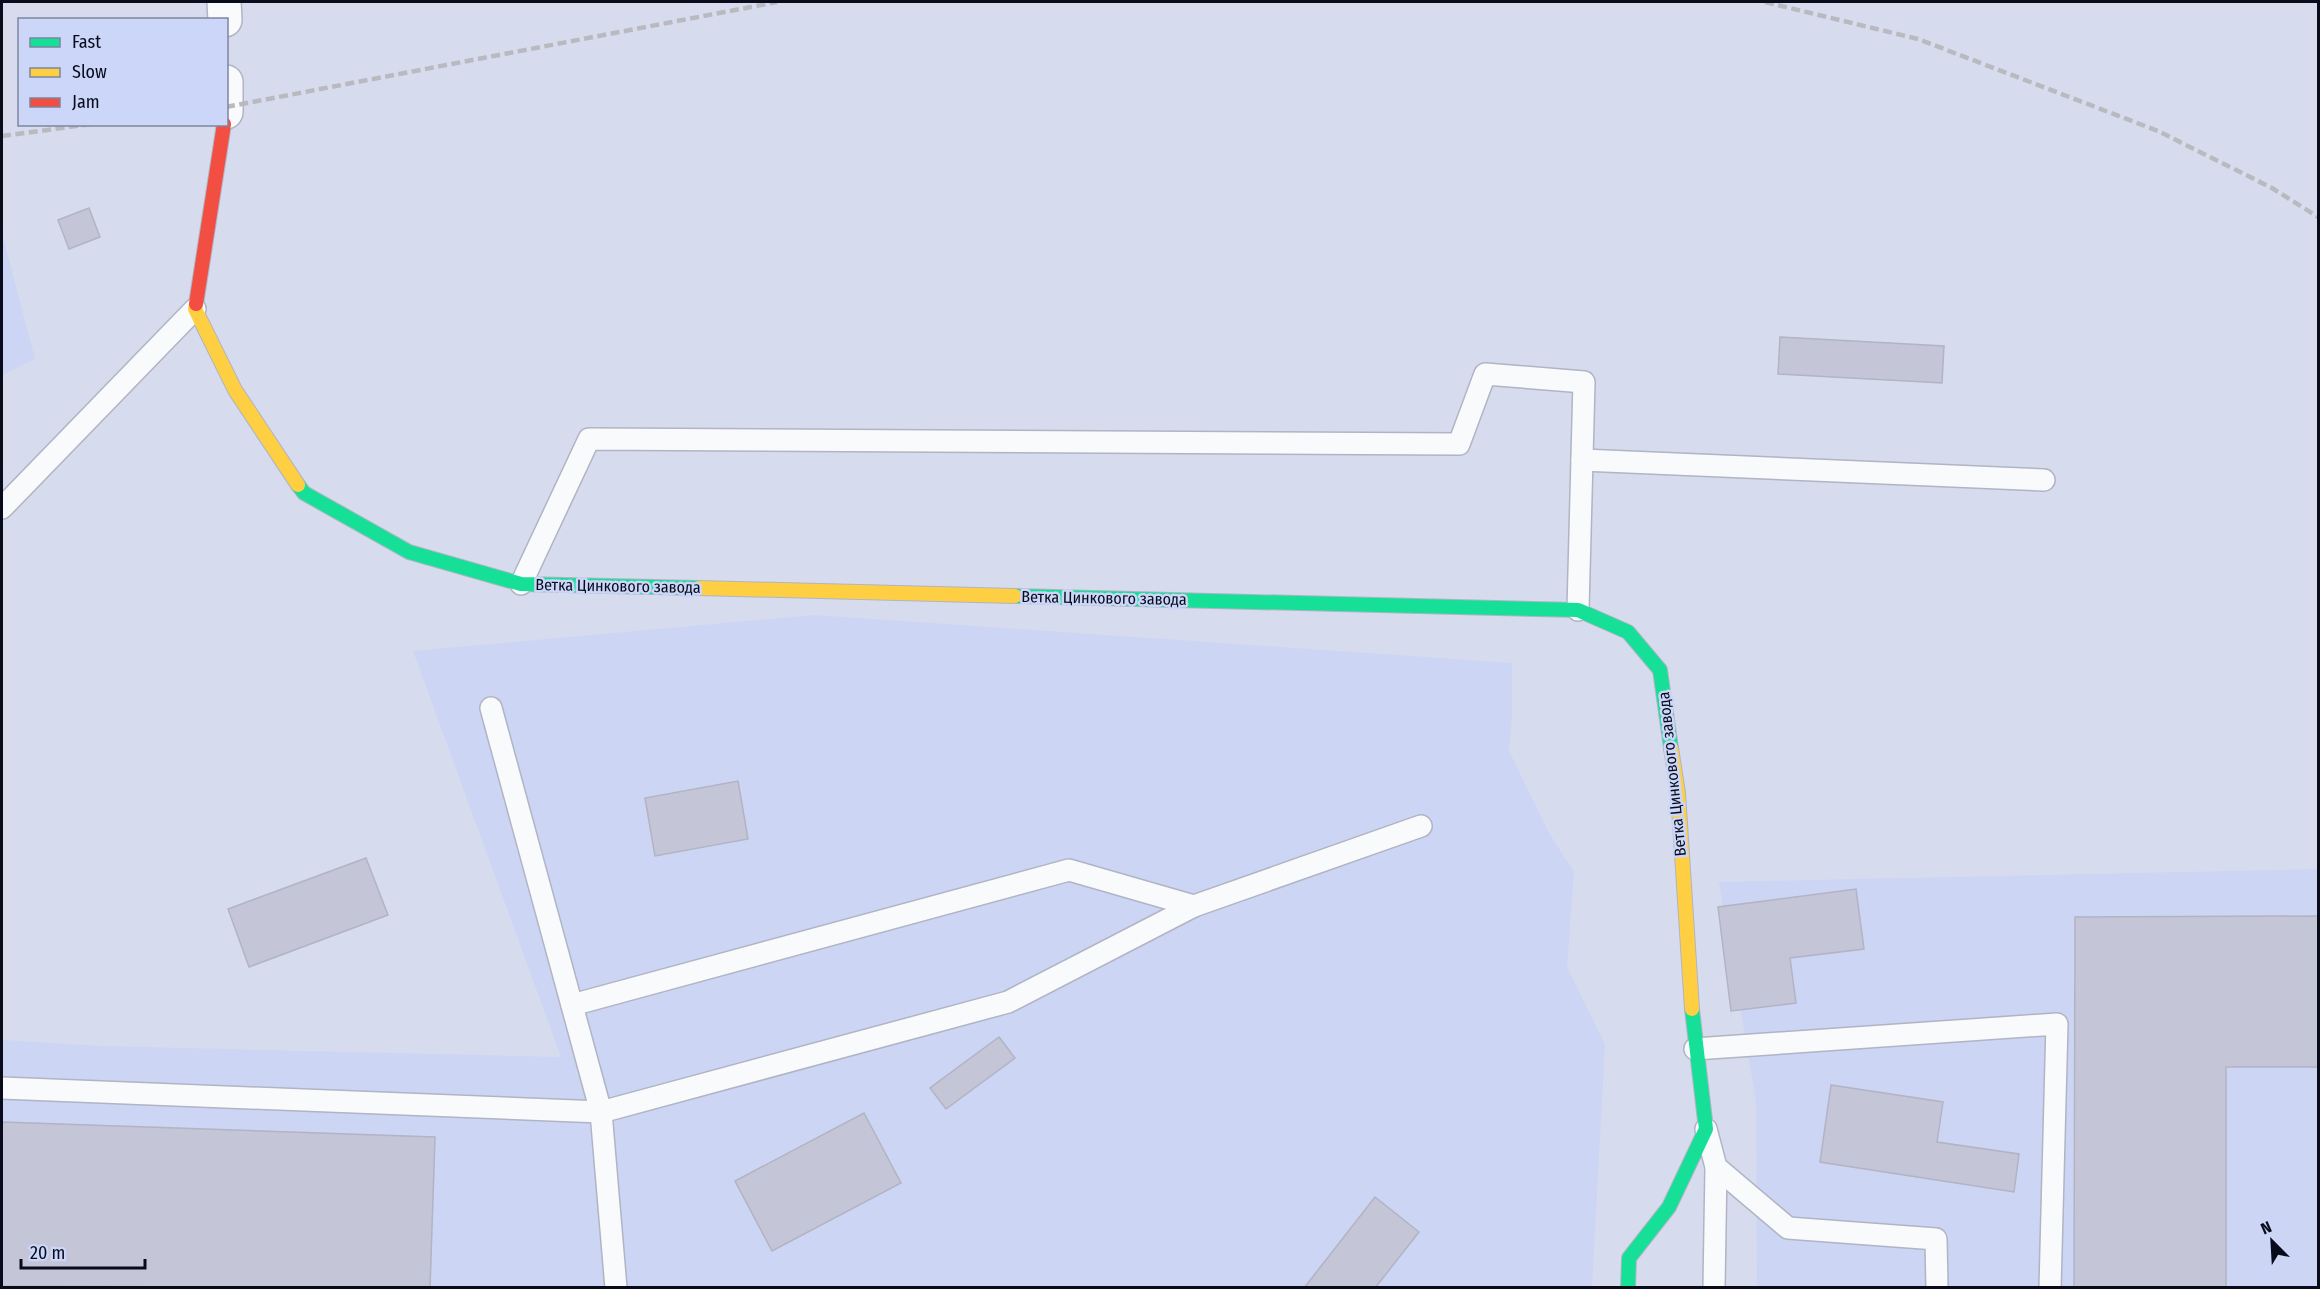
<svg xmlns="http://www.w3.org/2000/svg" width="2320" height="1289" font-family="'Fira Sans Condensed',sans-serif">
  <rect width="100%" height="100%" fill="#d6dcee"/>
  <g fill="#ccd5f3">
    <polygon points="2,233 35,359 2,375"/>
    <polygon points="815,615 1512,663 1512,715 1509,751 1549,833 1574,872 1567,967 1605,1044 1592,1287 2,1287 2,1040 102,1046 561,1057 413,651"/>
    <polygon points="2318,869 2318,1287 1757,1287 1756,1101 1719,882"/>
  </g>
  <g fill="#c4c5d6" stroke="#b2b3c3" stroke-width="1.5">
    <polygon points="89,208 100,237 69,249 58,220"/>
    <polygon points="1780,337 1944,346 1942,383 1778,374"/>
    <polygon points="738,781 748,839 655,856 645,798"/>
    <polygon points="366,858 388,915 249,967 228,909"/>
    <polygon points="1856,889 1864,949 1790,958 1796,1003 1731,1011 1718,907"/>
    <polygon points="2318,916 2318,1067 2226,1067 2226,1288 2074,1288 2075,917"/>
    <polygon points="999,1037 1015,1058 946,1109 930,1088"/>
    <polygon points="1831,1085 1943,1102 1937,1142 2019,1154 2014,1192 1820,1162"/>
    <polygon points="864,1113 901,1183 772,1251 735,1181"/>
    <polygon points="2,1122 435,1137 430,1288 2,1286"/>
    <polygon points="1375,1197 1419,1232 1375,1288 1304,1288"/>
  </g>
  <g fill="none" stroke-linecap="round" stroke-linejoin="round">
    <g stroke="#b0b4c4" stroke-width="24">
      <g id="lane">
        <polyline points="1582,460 2044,480"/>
        <polyline points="2,508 195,309"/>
        <polyline points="521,584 589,439 1459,444 1485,374 1584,382 1578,610"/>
        <polyline points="491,708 601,1112 616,1288"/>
        <polyline points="572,1005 1069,870 1194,906 1421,826"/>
        <polyline points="1695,1049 2057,1024 2050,1288"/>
        <polyline points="2,1088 601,1112 1008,1002 1194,906"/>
        <polyline points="1706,1129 1716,1167 1788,1228 1936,1239 1937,1288"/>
        <polyline points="1714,1288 1716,1167"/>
      </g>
    </g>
    <g stroke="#b0b4c4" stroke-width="36">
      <g id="street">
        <polyline points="224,2 225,20"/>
        <polyline points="226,82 226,112"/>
      </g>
    </g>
    <g stroke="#b0b4c4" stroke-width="16">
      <g id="fast">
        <polyline points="298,485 304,493 409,552 521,584 699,588"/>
        <polyline points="1015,596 1578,610 1628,632 1660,670 1671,748"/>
        <polyline points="1628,1288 1629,1258 1669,1207 1706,1129 1692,1009"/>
      </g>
    </g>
    <g stroke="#b0b4c4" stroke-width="16">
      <g id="slow">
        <polyline points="196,304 195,309 235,390 298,485"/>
        <polyline points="699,588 1015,596"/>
        <polyline points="1671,748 1678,793 1692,1009"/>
      </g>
    </g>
    <g stroke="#b0b4c4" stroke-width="16">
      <polyline id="jam" points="196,304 224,124"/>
    </g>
    <use href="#lane" stroke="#f9fafc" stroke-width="21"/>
    <use href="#street" stroke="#f9fafc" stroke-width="33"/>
    <use href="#fast" stroke="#16e098" stroke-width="14"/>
    <use href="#slow" stroke="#ffcf43" stroke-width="14"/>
    <use href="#jam" stroke="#f24e42" stroke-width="14"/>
    <g stroke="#b8babf" stroke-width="4.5" stroke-dasharray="9 4.5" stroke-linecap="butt">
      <polyline points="1765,2 1918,39 2158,131 2272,188 2318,217"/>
      <polyline points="226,107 777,2"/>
      <polyline points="2,136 92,124"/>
    </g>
  </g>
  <g text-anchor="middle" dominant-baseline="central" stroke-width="5" stroke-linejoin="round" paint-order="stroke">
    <g font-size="16" fill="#080b19" stroke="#cbd6f9">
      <text transform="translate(618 586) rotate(1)">Ветка Цинкового завода</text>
      <text transform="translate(1104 598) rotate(1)">Ветка Цинкового завода</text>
      <text transform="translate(1672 774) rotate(-96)">Ветка Цинкового завода</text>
    </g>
  </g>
  <rect width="2320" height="1289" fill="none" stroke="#080b19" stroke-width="6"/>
  <rect x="18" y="18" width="210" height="108" fill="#cbd6f9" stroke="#7d859f" stroke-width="1.5"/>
  <rect x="30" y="38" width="30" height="9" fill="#16e098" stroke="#7d859f" stroke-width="1.5"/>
  <text x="72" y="48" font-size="18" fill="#080b19">Fast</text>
  <rect x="30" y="68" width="30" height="9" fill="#ffcf43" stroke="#7d859f" stroke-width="1.5"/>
  <text x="72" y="78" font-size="18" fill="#080b19">Slow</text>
  <rect x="30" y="98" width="30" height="9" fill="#f24e42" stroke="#7d859f" stroke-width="1.5"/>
  <text x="72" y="108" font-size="18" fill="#080b19">Jam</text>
  <g transform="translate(2272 1241) rotate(336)" stroke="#cbd6f9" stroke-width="4.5" paint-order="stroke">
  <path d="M0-4.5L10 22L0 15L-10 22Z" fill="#080b19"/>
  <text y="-9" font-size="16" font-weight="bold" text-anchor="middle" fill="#080b19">N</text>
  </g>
  <path d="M21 1259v9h124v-9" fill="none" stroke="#080b19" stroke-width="3"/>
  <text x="30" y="1259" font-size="18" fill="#080b19" stroke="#cbd6f9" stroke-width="4.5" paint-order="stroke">20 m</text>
</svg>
